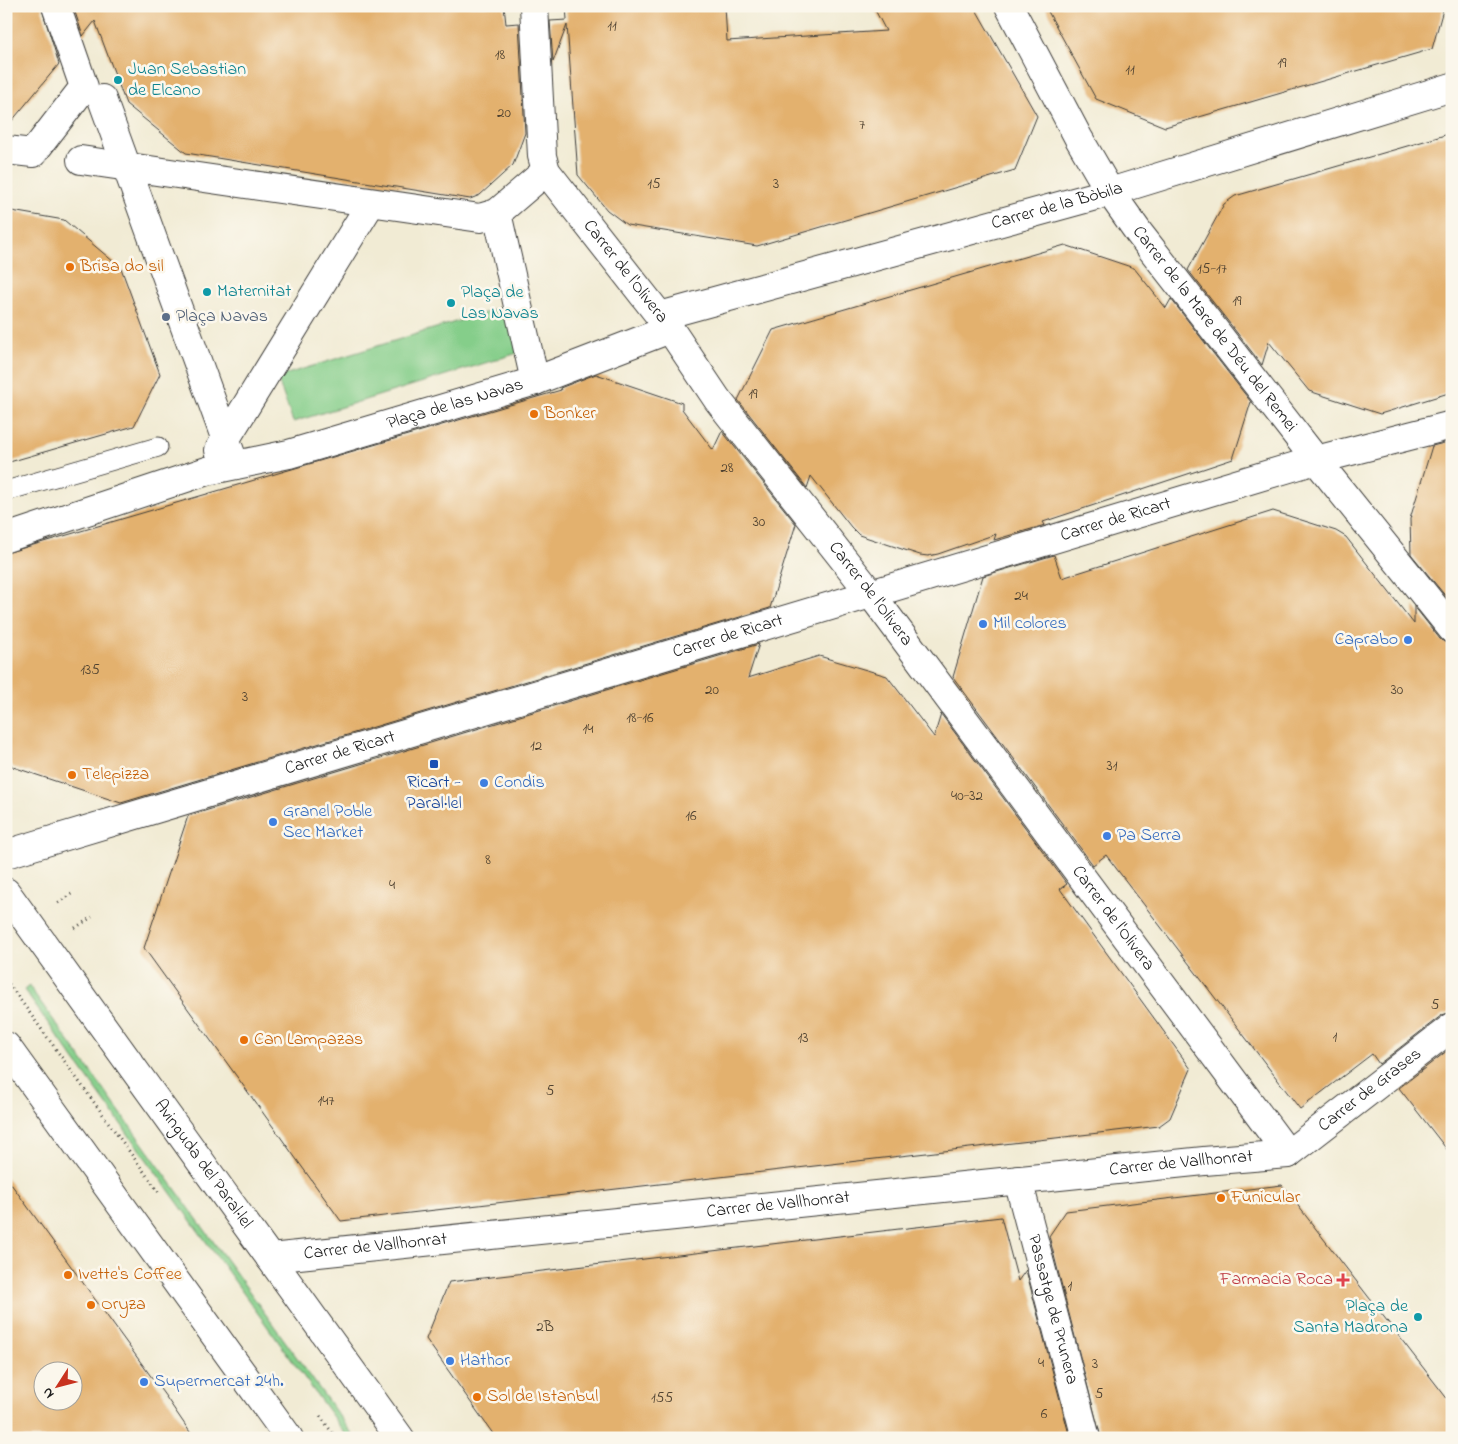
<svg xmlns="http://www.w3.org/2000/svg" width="1458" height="1444" font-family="'Indie Flower',sans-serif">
  <rect width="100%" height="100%" fill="#fbf7ec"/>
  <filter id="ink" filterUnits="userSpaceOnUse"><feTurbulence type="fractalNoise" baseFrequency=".02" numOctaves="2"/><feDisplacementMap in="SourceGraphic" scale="10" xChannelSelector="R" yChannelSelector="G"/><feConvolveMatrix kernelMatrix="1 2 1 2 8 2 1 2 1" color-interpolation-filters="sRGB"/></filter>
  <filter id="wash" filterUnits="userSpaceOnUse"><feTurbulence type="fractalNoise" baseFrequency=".0096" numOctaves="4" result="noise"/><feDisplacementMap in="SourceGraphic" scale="20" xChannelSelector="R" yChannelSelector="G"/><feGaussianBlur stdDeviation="1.12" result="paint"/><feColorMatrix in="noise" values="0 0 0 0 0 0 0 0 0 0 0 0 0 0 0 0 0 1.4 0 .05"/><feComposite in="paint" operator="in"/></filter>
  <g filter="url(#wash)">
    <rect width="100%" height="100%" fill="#f1ebd4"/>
    <g fill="#85ce8a" stroke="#507553">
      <polygon points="504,307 521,352 293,422 277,377"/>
      <polygon points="29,986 355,1438 348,1438 24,990"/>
    </g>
    <g id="blocks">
      <g fill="#e3b16e" fill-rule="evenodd">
        <polygon points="6,6 41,6 59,64 6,128"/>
        <polygon points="73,6 504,6 506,24 519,23 525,133 513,165 480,195 470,199 186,153 126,104 95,21 83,36"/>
        <polygon points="566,6 725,6 727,41 886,31 873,6 974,6 1037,116 1015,170 757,246 627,225 607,210 578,175 567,25 553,62 550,21 567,20"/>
        <polygon points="1045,6 1444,6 1432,49 1165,127 1096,99"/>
        <polygon points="1452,133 1452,392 1380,414 1309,391 1269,342 1262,365 1188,270 1224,204 1235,196"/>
        <polygon points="6,210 64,220 121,268 160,374 134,426 6,463"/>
        <polygon points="1065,245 1134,268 1166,308 1171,299 1251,402 1233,459 1043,522 1045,525 994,540 996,534 938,554 928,556 920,555 859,535 851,527 811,476 807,488 738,400 773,330"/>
        <polygon points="596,374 682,403 682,409 713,450 722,431 796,524 770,608 121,803 13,767 6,758 6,553 561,390 560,388"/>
        <polygon points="1452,441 1452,604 1411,554 1410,519 1432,446"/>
        <polygon points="1273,511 1336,531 1346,537 1414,624 1414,606 1440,639 1446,643 1452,644 1452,1012 1442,1015 1379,1064 1372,1054 1300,1109 1106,855 1093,865 953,677 983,576 1054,555 1062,578"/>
        <polygon points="759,644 748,678 819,656 887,676 934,737 941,714 1067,884 1060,889 1191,1069 1170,1118 1159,1126 341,1221 144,948 188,816"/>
        <polygon points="1452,1047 1452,1156 1399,1088"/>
        <path d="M6 1177 166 1397 194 1438H6ZM42 1372H72V1402H42Z"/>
        <polygon points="1282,1185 1452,1405 1452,1438 1101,1438 1049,1236 1066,1211"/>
        <polygon points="1001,1217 1018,1281 1026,1270 1070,1438 496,1438 426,1339 449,1282"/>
      </g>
    </g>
  </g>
  <g filter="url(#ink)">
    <use href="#blocks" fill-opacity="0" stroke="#3c3b38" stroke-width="1"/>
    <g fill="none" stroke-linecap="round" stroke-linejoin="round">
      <g stroke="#3c3b38" stroke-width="21">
        <polyline id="lane" points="6,491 158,447"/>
      </g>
      <g stroke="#3c3b38" stroke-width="30">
        <g id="street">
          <path id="s1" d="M534 6 542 156 546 171 670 329 717 399 871 594 1288 1154"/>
          <path id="s2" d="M1009 6 1078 137 1110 192 1139 233 1316 460 1452 629"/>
          <polyline points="102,99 235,465"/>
          <polyline points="6,150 33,153 84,87 56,6"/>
          <polyline points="81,160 480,218 497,213 546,171"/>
          <polyline points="497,213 535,381"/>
          <path id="s3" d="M660 316 1110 192 1452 87"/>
          <polyline points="219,450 371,203"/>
          <path id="s4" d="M6 538 207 471 289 454 535 381 670 329"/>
          <path id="s5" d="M6 854 1316 460 1452 425"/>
          <path id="s6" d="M1288 1154 1452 1027"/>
          <path id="s7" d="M1018 1180 1086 1438"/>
          <path id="s8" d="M270 1258 1204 1161 1288 1154"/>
        </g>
      </g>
      <g stroke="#3c3b38" stroke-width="30">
        <g id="secondary">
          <path id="s9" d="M6 892 400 1438"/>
          <polyline points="6,1046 289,1438"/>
        </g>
      </g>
      <g stroke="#3c3b38" stroke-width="3" stroke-dasharray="1 4" stroke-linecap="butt">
        <polyline points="58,903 74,892"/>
        <polyline points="75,928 92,917"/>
        <polyline points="6,980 160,1194"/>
        <polyline points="320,1416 336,1438"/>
      </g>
      <use href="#lane" stroke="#fff" stroke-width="19"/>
      <use href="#street" stroke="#fff" stroke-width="28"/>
      <use href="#secondary" stroke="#fff" stroke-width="28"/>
    </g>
  </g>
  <g fill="#0f9aa8" stroke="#fbf7ec" stroke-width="2">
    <circle cx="118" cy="80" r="5"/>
    <circle cx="207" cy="292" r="5"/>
    <circle cx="451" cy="303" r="5"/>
    <circle cx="1418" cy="1317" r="5"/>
  </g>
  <g fill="#e8710a" stroke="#fbf7ec" stroke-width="2">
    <circle cx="70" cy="267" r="5"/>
    <circle cx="534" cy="414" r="5"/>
    <circle cx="72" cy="775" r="5"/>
    <circle cx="244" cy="1040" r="5"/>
    <circle cx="1221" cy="1198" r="5"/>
    <circle cx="68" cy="1275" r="5"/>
    <circle cx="91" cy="1305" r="5"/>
    <circle cx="477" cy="1397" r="5"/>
  </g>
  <circle fill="#5c6f8a" stroke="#fbf7ec" stroke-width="2" cx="166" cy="317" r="5"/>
  <g fill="#3f7fe0" stroke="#fbf7ec" stroke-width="2">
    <circle cx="983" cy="624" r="5"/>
    <circle cx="1408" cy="640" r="5"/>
    <circle cx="484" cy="783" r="5"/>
    <circle cx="273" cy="822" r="5"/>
    <circle cx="1107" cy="836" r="5"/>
    <circle cx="450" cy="1361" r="5"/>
    <circle cx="144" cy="1382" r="5"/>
  </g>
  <rect fill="#1a4fb4" stroke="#fbf7ec" stroke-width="2" x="429" y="759" width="10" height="10" rx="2.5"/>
  <path fill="#e0444e" stroke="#fbf7ec" stroke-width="2" d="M1340.5 1272.5h5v5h5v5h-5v5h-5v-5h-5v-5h5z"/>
  <g text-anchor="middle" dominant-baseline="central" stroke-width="5" stroke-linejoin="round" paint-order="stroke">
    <g font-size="15" fill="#4e4130">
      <text x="612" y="26">11</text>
      <text x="500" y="55">18</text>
      <text x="1282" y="63">19</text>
      <text x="1130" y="70">11</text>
      <text x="504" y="113">20</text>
      <text x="862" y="125">7</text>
      <text x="654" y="184">15</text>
      <text x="776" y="184">3</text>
      <text x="1212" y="269">15-17</text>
      <text x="1237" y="301">19</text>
      <text x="753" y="394">19</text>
      <text x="727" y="468">28</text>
      <text x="759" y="522">30</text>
      <text x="1021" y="596">24</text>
      <text x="90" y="670">135</text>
      <text x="712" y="690">20</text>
      <text x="1397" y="690">30</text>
      <text x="245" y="697">3</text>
      <text x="640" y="718">18-16</text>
      <text x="588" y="729">14</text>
      <text x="536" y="746">12</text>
      <text x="1112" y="766">31</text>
      <text x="967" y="796">40-32</text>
      <text x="691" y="816">16</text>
      <text x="488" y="860">8</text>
      <text x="392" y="885">4</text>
      <text x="1435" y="1005">5</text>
      <text x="1335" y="1037">1</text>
      <text x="803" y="1038">13</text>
      <text x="550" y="1091">5</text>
      <text x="326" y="1101">147</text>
      <text x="1070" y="1286">1</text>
      <text x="545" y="1327">2B</text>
      <text x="1041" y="1363">4</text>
      <text x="1095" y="1364">3</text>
      <text x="1099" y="1394">5</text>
      <text x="662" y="1398">155</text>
      <text x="1044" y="1414">6</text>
    </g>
    <g font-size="18" fill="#0d838f" stroke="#fbf7ec" text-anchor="start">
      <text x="128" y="70">Juan Sebastian<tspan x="128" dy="21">de Elcano</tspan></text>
      <text x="217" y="292">Maternitat</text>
      <text x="461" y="293">Plaça de<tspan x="461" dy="21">Las Navas</tspan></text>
      <text x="1408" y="1307" text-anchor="end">Plaça de<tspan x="1408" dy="21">Santa Madrona</tspan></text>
    </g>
    <g font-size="18" fill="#1c1c1c" stroke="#fbf7ec">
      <text stroke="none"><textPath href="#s3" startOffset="412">Carrer de la Bòbila</textPath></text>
      <text stroke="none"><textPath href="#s1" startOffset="294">Carrer de l'Olivera</textPath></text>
      <text stroke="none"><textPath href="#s2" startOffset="384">Carrer de la Mare de Déu del Remei</textPath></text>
      <text stroke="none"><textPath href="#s4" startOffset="469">Plaça de las Navas</textPath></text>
      <text stroke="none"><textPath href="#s5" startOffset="1159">Carrer de Ricart</textPath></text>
      <text stroke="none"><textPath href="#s1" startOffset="699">Carrer de l'Olivera</textPath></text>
      <text stroke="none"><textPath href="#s5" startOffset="754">Carrer de Ricart</textPath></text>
      <text stroke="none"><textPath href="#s5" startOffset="349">Carrer de Ricart</textPath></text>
      <text stroke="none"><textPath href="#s1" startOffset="1104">Carrer de l'Olivera</textPath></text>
      <text stroke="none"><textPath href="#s6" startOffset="104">Carrer de Grases</textPath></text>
      <text stroke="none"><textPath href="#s8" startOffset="916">Carrer de Vallhonrat</textPath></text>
      <text stroke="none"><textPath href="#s9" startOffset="336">Avinguda del Paral·lel</textPath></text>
      <text stroke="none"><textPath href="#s8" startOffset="511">Carrer de Vallhonrat</textPath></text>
      <text stroke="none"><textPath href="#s8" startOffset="106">Carrer de Vallhonrat</textPath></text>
      <text stroke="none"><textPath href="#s7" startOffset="134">Passatge de Prunera</textPath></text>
    </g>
    <g font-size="18" fill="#c56008" stroke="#fbf7ec" text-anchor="start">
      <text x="80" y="267">Brisa do sil</text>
      <text x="544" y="414">Bonker</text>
      <text x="82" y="775">Telepizza</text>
      <text x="254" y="1040">Can Lampazas</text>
      <text x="1231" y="1198">Funicular</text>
      <text x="78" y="1275">Ivette's Coffee</text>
      <text x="101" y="1305">Oryza</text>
      <text x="487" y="1397">Sol de Istanbul</text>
    </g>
    <g font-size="18" fill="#4e5e75" stroke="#fbf7ec" text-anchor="start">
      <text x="176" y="317">Plaça Navas</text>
    </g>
    <g font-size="18" fill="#366cbe" stroke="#fbf7ec" text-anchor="start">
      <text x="993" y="624">Mil colores</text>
      <text x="1398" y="640" text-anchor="end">Caprabo</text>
      <text x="494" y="783">Condis</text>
      <text x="283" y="812">Granel Poble<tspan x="283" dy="21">Sec Market</tspan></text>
      <text x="1117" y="836">Pa Serra</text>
      <text x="460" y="1361">Hathor</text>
      <text x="154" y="1382">Supermercat 24h.</text>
    </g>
    <g font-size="18" fill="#164399" stroke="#fbf7ec">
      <text x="434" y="783">Ricart -<tspan x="434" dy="21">Paral·lel</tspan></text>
    </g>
    <g font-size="18" fill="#be3a42" stroke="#fbf7ec" text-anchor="end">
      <text x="1333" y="1280">Farmacia Roca</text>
    </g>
  </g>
  <rect width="1458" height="1444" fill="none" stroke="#fbf7ec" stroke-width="25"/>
  <g transform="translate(58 1386) rotate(234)"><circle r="24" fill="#fbf7ec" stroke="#a29f99"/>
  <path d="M0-4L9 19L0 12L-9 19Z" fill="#c8321e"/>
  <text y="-8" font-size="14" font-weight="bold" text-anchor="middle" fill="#1c1c1c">N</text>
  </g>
</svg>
